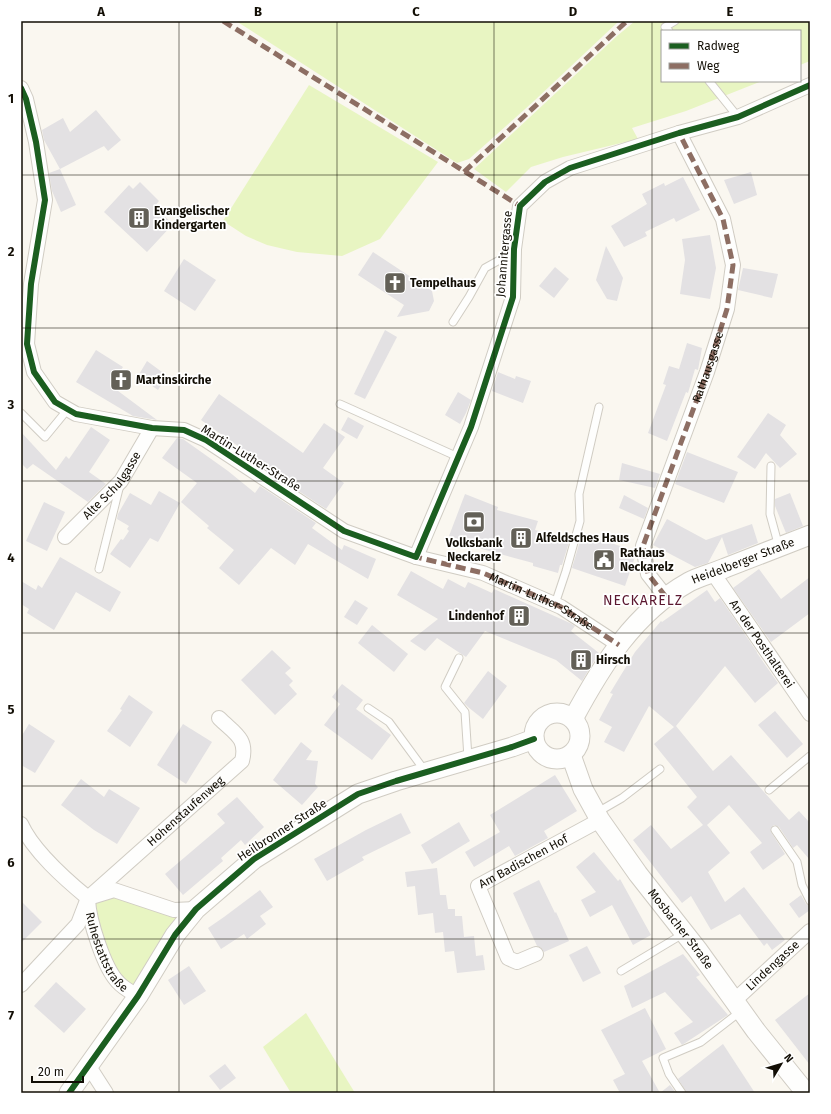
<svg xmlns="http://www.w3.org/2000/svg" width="831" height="1114" font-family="'Fira Sans',sans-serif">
  <rect width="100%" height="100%" fill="#faf7f0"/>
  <g fill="#e8f5c2">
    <polygon points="236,21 619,21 534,101 469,159 457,163"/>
    <polygon points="635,21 810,21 810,61 800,65 800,31 662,31 662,81 762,81 686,111 632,128 638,139 563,157 531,167 506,192 474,169 617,36"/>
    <polygon points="309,85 438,162 380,239 342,256 297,252 267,245 246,236 223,221"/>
    <polygon points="114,890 196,909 138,996 118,982 88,898"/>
    <polygon points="306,1013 355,1093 291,1093 263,1047"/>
  </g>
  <g fill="#e3e1e3">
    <polygon points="96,110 121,140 108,151 104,146 60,169 44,140 42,130 63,118 70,132"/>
    <polygon points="60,169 76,205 61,212 52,191 49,173"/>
    <polygon points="751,172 757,195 734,204 724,180"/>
    <polygon points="683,177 700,210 676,222 674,218 645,232 647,236 624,247 611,226 647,204 642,194 664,183 665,186"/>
    <polygon points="140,182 159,201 154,207 173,224 147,252 104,212 129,185 133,189"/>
    <polygon points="710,235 716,268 710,299 680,294 685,260 682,239"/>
    <polygon points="606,246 623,278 617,301 607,299 596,280"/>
    <polygon points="373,252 432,291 434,301 429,311 397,317 404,305 358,275"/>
    <polygon points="184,259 216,280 195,311 164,291"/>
    <polygon points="555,267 569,279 554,298 539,286"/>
    <polygon points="743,268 778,274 772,298 738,290"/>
    <polygon points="385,330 397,337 365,399 354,394"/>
    <polygon points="687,343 702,348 698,370 695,369 688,393 686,392 667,441 648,433 666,385 663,384 669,366 679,369"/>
    <polygon points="96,350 123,367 110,385 157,420 133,416 76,382"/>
    <polygon points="147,361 162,372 161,374 166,377 158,390 138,376"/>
    <polygon points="498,372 515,379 516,376 531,381 523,403 492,391"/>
    <polygon points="458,392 471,400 466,413 460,424 445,415"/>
    <polygon points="219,394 303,453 324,423 345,437 323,468 344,483 326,509 270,472 272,470 201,420"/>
    <polygon points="768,413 786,425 780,435 797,454 780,468 766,453 755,469 737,457"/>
    <polygon points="348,417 364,426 357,439 341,430"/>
    <polygon points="91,427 110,440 89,472 106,484 88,502 33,464 27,469 21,463 21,432 56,470 66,456 69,459"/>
    <polygon points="177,438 183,439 228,471 255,493 260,486 316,523 312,528 342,550 344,545 376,559 368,579 308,544 295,565 271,548 239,585 219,568 234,550 207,528 209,526 181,502 197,483 162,458"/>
    <polygon points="687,452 738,472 724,503 675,484"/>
    <polygon points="622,463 660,474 655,488 619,480"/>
    <polygon points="159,491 180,503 158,542 150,538 130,568 110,554 121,539 123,540 129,531 127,529 129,526 117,519 118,514 130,493 151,505"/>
    <polygon points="790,493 803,526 786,533 775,506 775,499"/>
    <polygon points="465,494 498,507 497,510 538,521 535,530 570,539 562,565 560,565 558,573 533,566 533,563 482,549 449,536"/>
    <polygon points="624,495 648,508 644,519 619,508"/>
    <polygon points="44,502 65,512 47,551 26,541"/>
    <polygon points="667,519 706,540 752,524 758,543 728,555 722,537 708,563 695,567 653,545"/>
    <polygon points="584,534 635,551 636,554 625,586 572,568 580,541 581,541"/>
    <polygon points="60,557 121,592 110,612 76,592 54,630 27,613 29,609 21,604 21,581 36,590 38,585 42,588"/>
    <polygon points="759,569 781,599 810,577 810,613 771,642 733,588"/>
    <polygon points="411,571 443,589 448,579 465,588 468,582 492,593 494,589 570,623 575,626 571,631 599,653 582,681 556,660 485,631 466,657 437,638 425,651 410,641 438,619 397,595"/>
    <polygon points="707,590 715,602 720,598 757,652 757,653 778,683 755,703 725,666 676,726 713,771 731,755 789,820 799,811 810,823 810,860 797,845 793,848 779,827 774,825 771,828 771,832 785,854 763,870 750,852 762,843 729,805 707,825 730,853 708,872 725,902 744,887 785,940 772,950 767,943 764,946 740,914 711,930 691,896 682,903 633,840 651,825 671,849 703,825 687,807 697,797 654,744 674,727 649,706 624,752 604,742 612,727 599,720 613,694 610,693 635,652 661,621 662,622"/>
    <polygon points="355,600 368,608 357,625 344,617"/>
    <polygon points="372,625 408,654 394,672 358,643"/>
    <polygon points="272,650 291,668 285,673 293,681 289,685 297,694 275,715 241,680"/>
    <polygon points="488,671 507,686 483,719 468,707 464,703"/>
    <polygon points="342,684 363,700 356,709 391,735 372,760 324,725 340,704 332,697"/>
    <polygon points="129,695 153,712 130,747 107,731 122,710 120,709"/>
    <polygon points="775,711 803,744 787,758 758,725"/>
    <polygon points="29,724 55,741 35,773 21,765 21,737"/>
    <polygon points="183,724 212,742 186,784 157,765"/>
    <polygon points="301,742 312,751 306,760 318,761 315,784 318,787 302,805 273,780"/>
    <polygon points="555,775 577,811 544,831 548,838 515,856 509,846 474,867 465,852 500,832 490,815"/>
    <polygon points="81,779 104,797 109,789 140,808 117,844 94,830 61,805"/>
    <polygon points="237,797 264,827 245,845 241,840 221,858 223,861 183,895 165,874 225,823 217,814"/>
    <polygon points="401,813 411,833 362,857 364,860 327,881 314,859 366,830"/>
    <polygon points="459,822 470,841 432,864 421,845"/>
    <polygon points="594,852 618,881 620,879 651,935 633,945 612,905 590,917 581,900 596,892 576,867"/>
    <polygon points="437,868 440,895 446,895 448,909 455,909 455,916 462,916 464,937 474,936 476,956 483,955 485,970 457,973 454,951 445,952 443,932 435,933 433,913 418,915 415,886 407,887 405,872"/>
    <polygon points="539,880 555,913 556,912 569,941 544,952 541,948 537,946 513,893"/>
    <polygon points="260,890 273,907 260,916 266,924 247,939 244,934 221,949 208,928 224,917"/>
    <polygon points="801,895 806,904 810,906 810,910 799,918 789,904"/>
    <polygon points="21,901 42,922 21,943"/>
    <polygon points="587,946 601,973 583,982 569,955"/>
    <polygon points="683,954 700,975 696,977 728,1015 682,1045 674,1033 693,1022 665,992 632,1008 624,986"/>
    <polygon points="189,966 206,991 184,1005 168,980"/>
    <polygon points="56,982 86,1009 64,1033 34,1006"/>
    <polygon points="810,993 810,1065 775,1020"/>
    <polygon points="645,1008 666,1049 642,1061 660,1093 670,1085 676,1093 620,1093 613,1080 625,1074 601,1030"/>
    <polygon points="723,1044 755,1093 687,1093 678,1079"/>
    <polygon points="225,1064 236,1078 220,1090 209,1076"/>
  </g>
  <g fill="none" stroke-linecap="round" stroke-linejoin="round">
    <g stroke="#d0ccc3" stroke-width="9">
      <g id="lane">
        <polyline points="669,31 665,27 675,21"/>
        <polyline points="709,81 738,117"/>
        <polyline points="453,322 469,297 485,268 514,252"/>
        <polyline points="340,404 458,457"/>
        <polyline points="21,413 45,437 68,409"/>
        <polyline points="771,466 770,514 779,547"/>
        <polyline points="99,569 120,485"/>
        <polyline points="555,604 566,571 580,521 579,494 599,407"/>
        <polyline points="459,658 445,687 465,712 468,758"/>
        <polyline points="368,708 389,722 425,771"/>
        <polyline points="769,790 810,756"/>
        <polyline points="596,813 622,798 660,769"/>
        <polyline points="775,830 797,862 802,885 810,901"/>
        <polyline points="621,971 683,934"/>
        <polyline points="682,1093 669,1074 663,1058 701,1042 741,1011"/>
      </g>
    </g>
    <g stroke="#d0ccc3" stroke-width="16">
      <g id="street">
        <path id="s1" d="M21 88 26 99 36 142 45 200 31 284 27 344 34 372 55 402 76 414 152 428 184 430 206 440 344 531 416 557 483 573 561 607 619 645"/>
        <path id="s2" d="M65 537 121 481 152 428"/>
        <polyline points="416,557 471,427 513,297 514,249 520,206 545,182 570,168 679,133 738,117 810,85"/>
        <path id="s3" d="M713 573 810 714"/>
        <path id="s4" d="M666 597 648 574 643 546 707 372 727 309 733 265 723 219 679 133"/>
        <path d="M21 824C33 851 65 879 88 898L114 890 174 910 196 909"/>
        <path id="s5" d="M88 900C89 920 104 968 118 982 123 988 131 992 138 996"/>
        <path id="s6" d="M536 954 517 962 508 958 478 886 600 820"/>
        <path id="s7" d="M21 985 78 924 88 898 242 761C248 738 234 733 219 718"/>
        <path id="s8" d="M735 1000 810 931"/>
        <polyline points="88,1065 106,1093"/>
      </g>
    </g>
    <g stroke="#d0ccc3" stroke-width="21">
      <g id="secondary">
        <circle cx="557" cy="736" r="23"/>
        <path id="s9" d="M573 719C602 665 634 613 689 582 700 576 714 573 725 568 754 557 782 546 810 535"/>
        <path id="s10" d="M571 755 583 789 600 820 638 874 697 949 756 1031 806 1093"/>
        <polyline points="69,1093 138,996 175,935 196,909 254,859 358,794 396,781 512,747 534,739"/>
      </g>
    </g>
    <use href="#lane" stroke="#fefefd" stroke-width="7"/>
    <use href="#street" stroke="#fefefd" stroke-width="14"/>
    <use href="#secondary" stroke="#fefefd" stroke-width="19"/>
    <g stroke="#8d6e63" stroke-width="5" stroke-dasharray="10 5" stroke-linecap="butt">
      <polyline points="223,21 520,206"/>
      <polyline points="464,172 627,21"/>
      <polyline points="412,556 483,573 555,604 561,607 619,645"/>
      <polyline points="666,597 648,574 643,546 707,372 727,309 733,265 723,219 679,133"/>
    </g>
    <g stroke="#fff" stroke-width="8">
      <g id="cycleway">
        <polyline points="21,88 26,99 36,142 45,200 31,284 27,344 34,372 55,402 76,414 152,428 184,430 206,440 344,531 416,557 471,427 513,297 514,249 520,206 545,182 570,168 679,133 738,117 810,85"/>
        <polyline points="69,1093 138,996 175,935 196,909 254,859 358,794 396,781 512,747 534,739"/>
      </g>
    </g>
    <use href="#cycleway" stroke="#1b5e20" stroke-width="6"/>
  </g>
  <path fill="none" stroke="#120e05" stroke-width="1" stroke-opacity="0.55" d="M179 21V1093M337 21V1093M494 21V1093M652 21V1093M21 175H810M21 328H810M21 481H810M21 633H810M21 786H810M21 939H810"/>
  <defs>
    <g id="building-square" transform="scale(1.15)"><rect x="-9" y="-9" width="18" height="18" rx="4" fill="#636057" stroke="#fff"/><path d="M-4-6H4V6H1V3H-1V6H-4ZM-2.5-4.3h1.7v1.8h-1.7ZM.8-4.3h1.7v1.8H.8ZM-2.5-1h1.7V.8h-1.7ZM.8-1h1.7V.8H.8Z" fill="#fff"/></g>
    <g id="church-square" transform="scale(1.15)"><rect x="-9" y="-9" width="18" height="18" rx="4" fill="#636057" stroke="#fff"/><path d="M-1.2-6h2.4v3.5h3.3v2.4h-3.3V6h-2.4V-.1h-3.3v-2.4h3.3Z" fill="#fff"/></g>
    <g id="bank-square" transform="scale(1.15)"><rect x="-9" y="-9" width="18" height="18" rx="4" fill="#636057" stroke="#fff"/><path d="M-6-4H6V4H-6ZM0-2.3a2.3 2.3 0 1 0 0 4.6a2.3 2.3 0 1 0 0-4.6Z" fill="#fff"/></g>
    <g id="civic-square" transform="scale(1.15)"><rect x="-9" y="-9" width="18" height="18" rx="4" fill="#636057" stroke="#fff"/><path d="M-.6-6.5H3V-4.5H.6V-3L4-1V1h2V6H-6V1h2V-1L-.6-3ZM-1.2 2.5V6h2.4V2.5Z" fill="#fff"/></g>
  </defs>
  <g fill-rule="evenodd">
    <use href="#building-square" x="139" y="218"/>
    <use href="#church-square" x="395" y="283"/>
    <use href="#church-square" x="121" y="380"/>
    <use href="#bank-square" x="474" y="522"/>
    <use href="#building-square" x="521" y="538"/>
    <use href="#civic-square" x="604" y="560"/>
    <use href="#building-square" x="519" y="616"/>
    <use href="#building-square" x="581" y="660"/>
  </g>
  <g text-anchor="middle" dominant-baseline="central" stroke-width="3.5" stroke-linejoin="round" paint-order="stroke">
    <g font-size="12" font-weight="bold" fill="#120e05" stroke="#fff" text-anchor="start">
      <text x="154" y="211">Evangelischer<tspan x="154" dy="14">Kindergarten</tspan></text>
      <text x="410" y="283">Tempelhaus</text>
      <text x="136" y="380">Martinskirche</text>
      <text x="536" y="538">Alfeldsches Haus</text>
      <text x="474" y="543" text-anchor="middle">Volksbank<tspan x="474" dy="14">Neckarelz</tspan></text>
      <text x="620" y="553">Rathaus<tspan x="620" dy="14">Neckarelz</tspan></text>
      <text x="504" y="616" text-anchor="end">Lindenhof</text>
      <text x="596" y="660">Hirsch</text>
    </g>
    <g font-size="12" fill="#120e05" stroke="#fff">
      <text transform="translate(504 254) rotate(-85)">Johannitergasse</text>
      <text stroke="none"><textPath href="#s4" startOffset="248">Rathausgasse</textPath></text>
      <text transform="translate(251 458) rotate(32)">Martin-Luther-Straße</text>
      <text stroke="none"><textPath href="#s2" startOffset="70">Alte Schulgasse</textPath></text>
      <text stroke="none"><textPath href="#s9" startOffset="240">Heidelberger Straße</textPath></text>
      <text stroke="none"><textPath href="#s1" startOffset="859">Martin-Luther-Straße</textPath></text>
      <text stroke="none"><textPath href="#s3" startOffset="86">An der Posthalterei</textPath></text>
      <text stroke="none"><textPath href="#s7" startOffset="242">Hohenstaufenweg</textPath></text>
      <text transform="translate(282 830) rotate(-33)">Heilbronner Straße</text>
      <text stroke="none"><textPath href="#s6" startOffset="160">Am Badischen Hof</textPath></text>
      <text stroke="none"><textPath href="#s10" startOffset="207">Mosbacher Straße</textPath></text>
      <text stroke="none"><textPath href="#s5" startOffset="56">Ruhestattstraße</textPath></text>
      <text stroke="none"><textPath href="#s8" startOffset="51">Lindengasse</textPath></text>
    </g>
    <g font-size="14" letter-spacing="1" fill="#5b1830" stroke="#fff">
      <text x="643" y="600">NECKARELZ</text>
    </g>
  </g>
  <rect width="831" height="1114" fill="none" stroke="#ffffff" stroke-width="44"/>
  <rect x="661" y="30" width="140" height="52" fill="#ffffff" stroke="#a09f9b"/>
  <rect x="669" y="43" width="20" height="6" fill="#1b5e20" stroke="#a09f9b"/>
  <text x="697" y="50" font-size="12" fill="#120e05">Radweg</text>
  <rect x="669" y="63" width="20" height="6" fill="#8d6e63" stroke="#a09f9b"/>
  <text x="697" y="70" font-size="12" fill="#120e05">Weg</text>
  <g transform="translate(781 1064) rotate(52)" stroke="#ffffff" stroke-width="3" paint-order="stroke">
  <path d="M0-3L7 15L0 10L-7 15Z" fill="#120e05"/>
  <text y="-6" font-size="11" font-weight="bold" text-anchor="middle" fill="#120e05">N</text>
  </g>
  <path d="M32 1076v6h51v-6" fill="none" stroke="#120e05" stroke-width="2"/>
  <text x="38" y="1076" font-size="12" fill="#120e05" stroke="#ffffff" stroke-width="3" paint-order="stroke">20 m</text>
  <rect x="22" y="22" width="787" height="1070" fill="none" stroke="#120e05" stroke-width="1.5"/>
  <g font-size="13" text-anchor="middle" font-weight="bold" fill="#120e05">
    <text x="101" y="16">A</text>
    <text x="258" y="16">B</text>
    <text x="416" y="16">C</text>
    <text x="573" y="16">D</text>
    <text x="730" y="16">E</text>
    <text x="11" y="103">1</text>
    <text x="11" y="256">2</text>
    <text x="11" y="409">3</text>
    <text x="11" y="562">4</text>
    <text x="11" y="714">5</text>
    <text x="11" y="867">6</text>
    <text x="11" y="1020">7</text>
  </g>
</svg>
